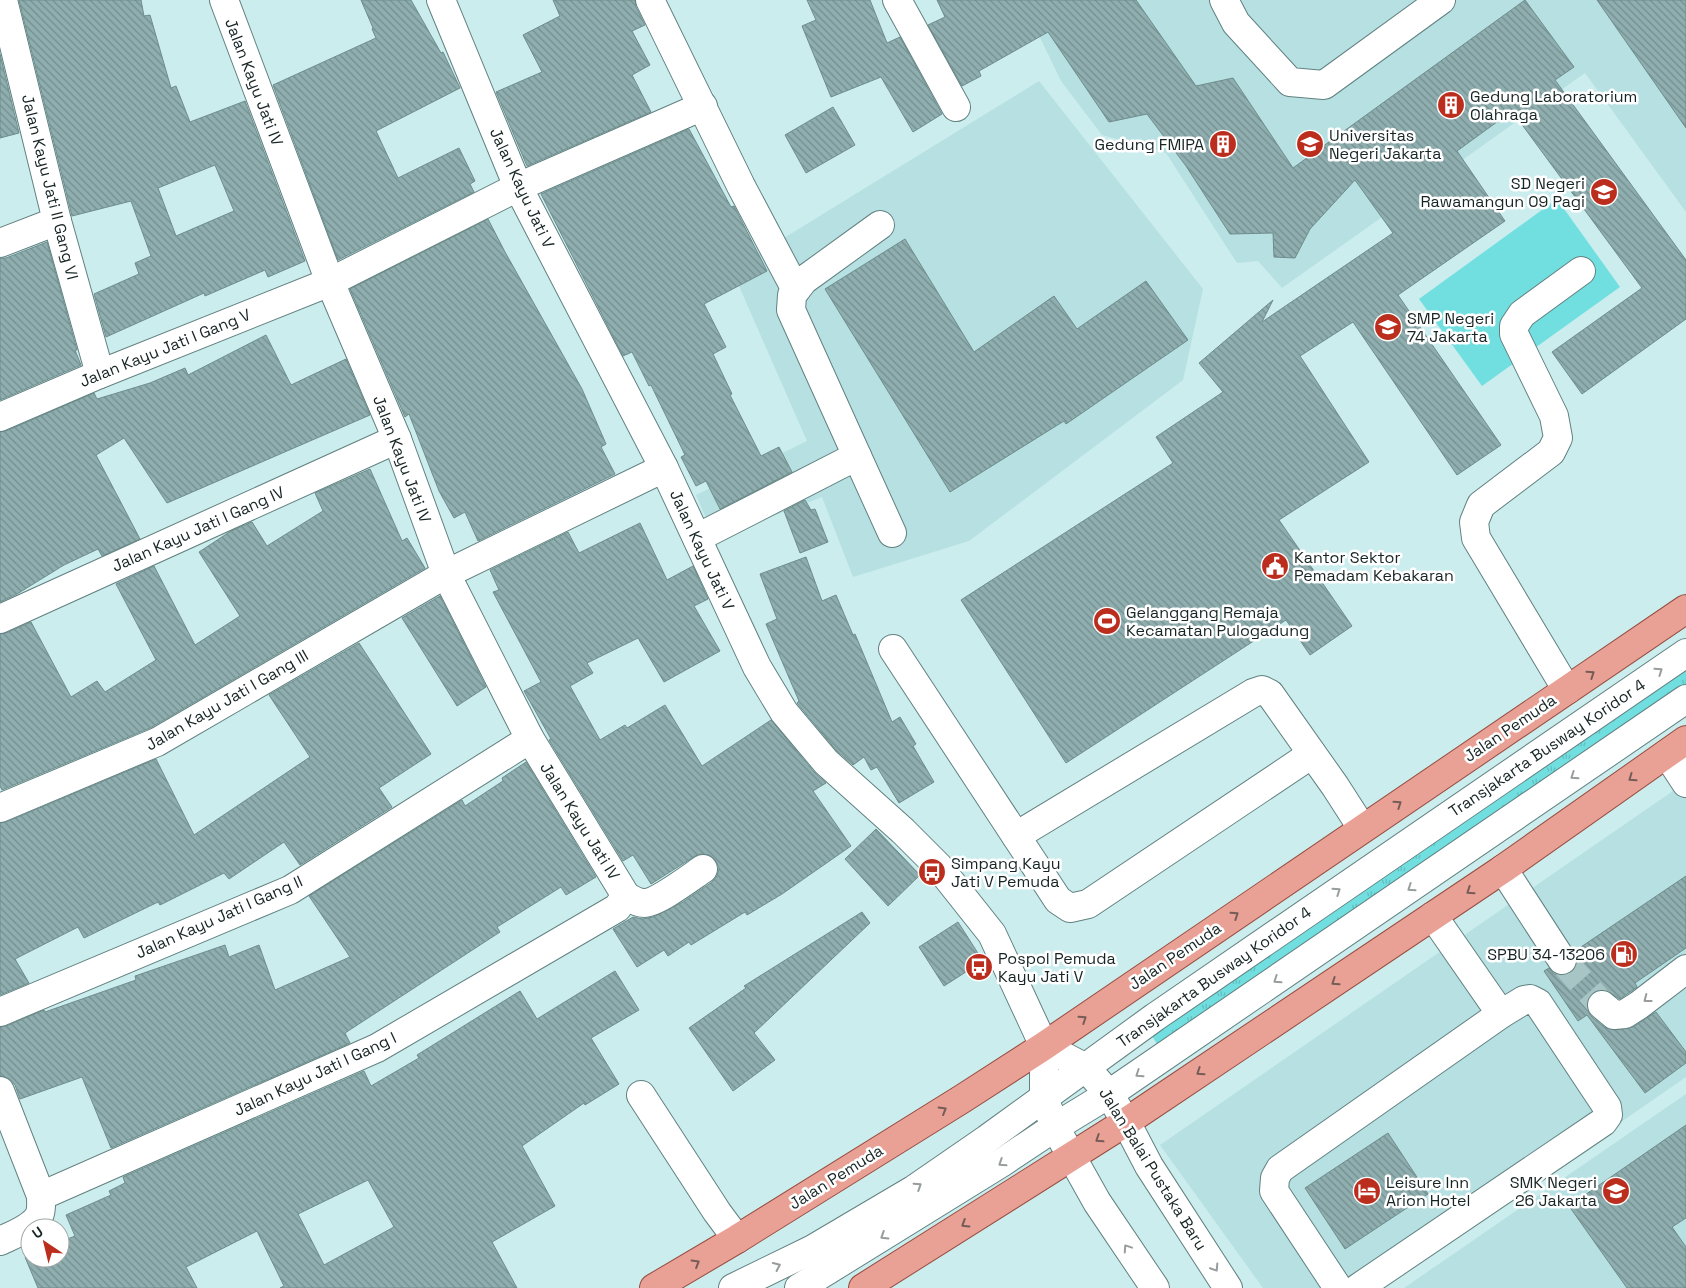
<svg xmlns="http://www.w3.org/2000/svg" width="1686" height="1288" font-family="'Space Grotesk',sans-serif">
  <defs>
    <pattern id="grass-tufts" width="24" height="20" patternUnits="userSpaceOnUse" patternTransform="scale(1.25)"><rect width="24" height="20" fill="#71dee0"/><path d="M3 7l-1-3M5 7V3M7 7l1-3M15 17l-1-3M17 17v-4M19 17l1-3" fill="none" stroke="#61bec0"/></pattern>
    <pattern id="building-back-hatch" width="6" height="6" patternUnits="userSpaceOnUse" patternTransform="scale(1.25)"><rect width="6" height="6" fill="#8faeaf"/><path d="M-1 5l2 2M0 0l6 6M5-1l2 2" fill="none" stroke="#748d8e"/></pattern>
  </defs>
  <rect width="100%" height="100%" fill="#ccedee"/>
  <g fill="#b6e0e1">
    <polygon points="1022,0 1686,0 1686,212 1585,73 1282,288 1258,261 1237,263 1166,153 1102,135 1061,81"/>
    <polygon points="1039,81 1203,289 1183,380 969,541 853,577 822,497 715,539 696,495 807,441 732,270"/>
    <polygon points="1686,782 1686,1077 1381,1288 1263,1288 1160,1145"/>
    <polygon points="1686,1094 1686,1288 1404,1288"/>
  </g>
  <polygon fill="url(#grass-tufts)" points="1686,653 1686,700 1165,1056 1144,1024"/>
  <polygon fill="#71dee0" points="1557,199 1620,287 1482,386 1419,299"/>
  <g fill="url(#building-back-hatch)" stroke="#6e8d8d" fill-rule="evenodd">
    <path d="M19 0H141L144 16 150 15 171 88 176 86 190 122 245 101 305 261 268 277 265 270 205 296 204 293 106 337 94 294 139 274 135 263 151 256 131 201 72 216ZM215 165 234 211 176 236 158 188Z"/>
    <polygon points="361,0 411,0 441,53 443,52 460,88 376,131 398,178 459,148 475,181 470,184 474,192 338,260 273,85 376,38 372,29 373,28"/>
    <polygon points="553,0 635,0 636,7 645,25 632,31 650,65 632,75 651,112 527,166 496,92 542,72 523,35 560,16"/>
    <polygon points="807,0 870,0 887,43 900,37 942,114 913,132 881,77 831,97 802,26 816,20"/>
    <polygon points="937,0 1136,0 1196,86 1233,78 1293,168 1525,0 1574,67 1555,80 1686,260 1686,319 1582,394 1552,352 1642,288 1512,111 1457,151 1505,221 1398,295 1501,445 1457,475 1353,322 1300,356 1369,462 1279,520 1352,626 1310,655 1286,620 1066,763 961,600 1173,463 1156,437 1223,392 1199,363 1273,300 1262,322 1393,233 1355,180 1310,229 1295,258 1274,257 1273,233 1230,234 1186,166 1147,114 1109,122 1048,32 979,71 981,76 962,86 928,25 945,17"/>
    <polygon points="1597,0 1686,0 1686,128"/>
    <polygon points="0,54 19,133 0,138"/>
    <polygon points="833,107 855,145 806,173 785,135"/>
    <polygon points="689,129 731,207 734,206 767,271 704,304 726,347 713,354 732,394 730,395 761,456 779,447 792,472 720,509 706,481 696,486 681,457 685,455 651,385 649,386 632,352 623,356 541,194"/>
    <polygon points="488,219 505,252 582,389 606,444 601,447 615,474 478,541 465,512 454,518 439,491 409,414 405,417 350,289"/>
    <polygon points="905,239 974,352 1054,296 1077,329 1146,281 1188,340 1066,424 1064,421 950,492 825,289"/>
    <polygon points="47,242 77,350 75,350 81,365 0,400 0,258 6,258"/>
    <polygon points="266,335 291,385 346,359 370,415 167,503 124,438 96,455 140,539 102,556 98,549 64,565 17,594 0,602 0,432 6,431 94,393 97,399 150,383 185,368 188,375"/>
    <polygon points="370,469 402,541 407,538 425,568 150,728 2,790 0,786 0,634 6,633 31,622 71,697 97,681 105,692 156,660 116,584 154,566 195,645 240,616 199,552 231,531 252,522 267,546 323,511 315,493"/>
    <polygon points="805,500 811,510 815,509 828,542 800,553 784,511"/>
    <polygon points="640,523 667,580 693,566 708,599 694,606 720,651 664,682 638,638 587,663 593,673 570,686 600,740 625,725 627,728 665,705 702,766 771,720 814,772 826,783 813,791 851,846 782,894 747,915 745,912 691,945 689,942 668,956 664,950 637,967 613,929 633,917 643,919 653,917 683,902 712,882 717,876 719,868 716,861 709,855 701,854 695,856 651,884 633,855 623,861 549,740 551,739 524,691 541,682 493,592 499,590 490,570 568,532 579,553"/>
    <polygon points="806,557 822,601 836,595 853,635 855,634 892,722 900,717 916,744 913,746 934,782 899,803 877,767 871,770 864,757 853,765 837,751 797,703 799,701 766,624 777,619 760,574"/>
    <polygon points="440,596 486,687 457,706 402,618"/>
    <polygon points="359,643 431,754 379,788 392,807 300,865 284,842 229,879 224,873 160,905 158,902 84,938 78,927 15,959 29,983 0,995 0,823 6,822 156,759 194,835 310,757 269,695"/>
    <polygon points="526,762 596,877 566,895 561,887 497,927 500,932 345,1033 350,1043 111,1148 82,1077 20,1099 15,1085 10,1079 0,1076 0,1027 6,1026 44,1010 45,1012 136,980 135,976 225,945 229,957 259,945 275,990 350,957 309,896 462,800 465,806 503,781 502,778"/>
    <polygon points="876,829 920,875 888,906 845,859"/>
    <polygon points="1686,876 1686,948 1635,983 1637,987 1620,999 1605,990 1597,990 1590,995 1587,1002 1587,1010 1592,1017 1604,1027 1615,1030 1633,1027 1656,1012 1686,1052 1686,1063 1645,1093 1587,1015 1578,1021 1544,971 1549,968 1554,974 1562,976 1571,973 1576,968 1578,960 1575,951"/>
    <polygon points="862,912 870,923 754,1033 775,1060 733,1091 689,1028 746,988 744,986"/>
    <polygon points="958,922 983,961 944,986 919,947"/>
    <path d="M615 971 639 1010 591 1038 619 1084 585 1105 584 1103 522 1146 555 1206 492 1242 517 1288H280L284 1286 257 1231 186 1267 197 1288H38L25 1257 30 1255V1258H60V1242L75 1236 66 1215 111 1195 109 1191 125 1183 123 1177 364 1071 371 1086 419 1058 417 1055 520 991 537 1019ZM368 1180 394 1227 324 1265 298 1214Z"/>
    <polygon points="1686,1125 1686,1218 1672,1227 1686,1247 1686,1288 1627,1288 1569,1206"/>
    <polygon points="1388,1133 1428,1194 1345,1249 1305,1188"/>
  </g>
  <g fill="none" stroke-linecap="round" stroke-linejoin="round">
    <polyline stroke="#a8c5c6" stroke-width="28" stroke-dasharray="28 14" stroke-linecap="butt" points="1562,960 1602,1005"/>
    <g stroke="#628181" stroke-width="30">
      <g id="minor">
        <polyline points="3,0 57,221 100,374"/>
        <polyline points="224,0 330,282 397,439 446,574 530,739 626,896"/>
        <polyline points="441,0 518,187 664,468 757,667 784,712 826,762 903,831 938,866 992,934 1044,1046 1044,1098 1055,1127 1097,1202 1155,1288"/>
        <polyline points="650,0 741,186 796,290"/>
        <polyline points="897,0 956,107"/>
        <polyline points="1224,0 1236,23 1290,82 1324,85 1441,0"/>
        <polyline points="0,243 57,221"/>
        <polyline points="0,417 100,374 330,282 518,187 703,106"/>
        <polyline points="857,456 892,533"/>
        <polyline points="697,538 857,456 791,310 792,295 804,280 880,225"/>
        <polyline points="0,619 397,439"/>
        <polyline points="893,649 1058,900 1070,908 1088,904 1312,754"/>
        <polyline points="1567,690 1476,538 1474,522 1481,505 1551,452 1558,438 1554,416 1514,334 1514,326 1522,314 1581,271"/>
        <polyline points="1667,754 1686,783"/>
        <polyline points="0,808 157,742 446,574 664,468"/>
        <polyline points="1016,836 1253,693 1262,690 1270,694 1335,786 1362,828"/>
        <polyline points="1503,869 1562,960"/>
        <path d="M626 896C631 899 638 903 644 903 657 903 691 877 703 869"/>
        <polyline points="1433,916 1501,1014"/>
        <polyline points="1602,1005 1614,1015 1625,1014 1639,1005 1686,969"/>
        <polyline points="0,1012 290,890 530,739"/>
        <polyline points="1044,1046 1086,1068 1109,1094 1126,1122 1149,1166 1228,1288"/>
        <path d="M0 1091 41 1196C41 1202 42 1210 39 1216 31 1229 12 1235 0 1241"/>
        <polyline points="641,1095 717,1212 737,1239"/>
        <polyline points="41,1196 377,1048 617,908 626,896"/>
        <polyline points="733,1288 813,1249 913,1190 987,1139 1155,1017 1686,653"/>
        <polyline points="799,1288 1001,1163 1055,1127 1109,1094 1686,699"/>
        <polyline points="1338,1288 1274,1191 1275,1178 1280,1169 1501,1014 1524,1000 1530,999 1538,1003 1607,1107 1608,1115 1603,1122 1358,1288"/>
      </g>
    </g>
    <g stroke="#964c3f" stroke-width="30">
      <g id="major">
        <polyline points="654,1288 737,1239 962,1099 1044,1046 1686,609"/>
        <polyline points="863,1288 1126,1122 1503,869 1686,740"/>
      </g>
    </g>
    <use href="#minor" stroke="#fff" stroke-width="28"/>
    <use href="#major" stroke="#e9a095" stroke-width="28"/>
  </g>
  <defs><path id="oneway-chevron" d="M-2-3.5L2.5 0L-2 3.5" fill="none" stroke-width="1.6" stroke-linecap="round" stroke-linejoin="round" transform="scale(1.25)"/></defs>
  <g stroke="#979c9c">
    <use href="#oneway-chevron" transform="translate(1659 671) rotate(-35)"/>
    <use href="#oneway-chevron" transform="translate(1574 776) rotate(146)"/>
    <use href="#oneway-chevron" transform="translate(1411 888) rotate(146)"/>
    <use href="#oneway-chevron" transform="translate(1337 891) rotate(-34)"/>
    <use href="#oneway-chevron" transform="translate(1277 980) rotate(146)"/>
    <use href="#oneway-chevron" transform="translate(1647 999) rotate(143)"/>
    <use href="#oneway-chevron" transform="translate(1139 1074) rotate(146)"/>
    <use href="#oneway-chevron" transform="translate(1002 1163) rotate(147)"/>
    <use href="#oneway-chevron" transform="translate(918 1186) rotate(-33)"/>
    <use href="#oneway-chevron" transform="translate(884 1236) rotate(148)"/>
    <use href="#oneway-chevron" transform="translate(1127 1248) rotate(-124)"/>
    <use href="#oneway-chevron" transform="translate(777 1266) rotate(-25)"/>
    <use href="#oneway-chevron" transform="translate(1215 1268) rotate(57)"/>
  </g>
  <g stroke="#755c57">
    <use href="#oneway-chevron" transform="translate(1591 674) rotate(-34)"/>
    <use href="#oneway-chevron" transform="translate(1632 778) rotate(145)"/>
    <use href="#oneway-chevron" transform="translate(1398 804) rotate(-34)"/>
    <use href="#oneway-chevron" transform="translate(1470 891) rotate(146)"/>
    <use href="#oneway-chevron" transform="translate(1235 915) rotate(-34)"/>
    <use href="#oneway-chevron" transform="translate(1335 982) rotate(146)"/>
    <use href="#oneway-chevron" transform="translate(1083 1019) rotate(-34)"/>
    <use href="#oneway-chevron" transform="translate(1200 1072) rotate(146)"/>
    <use href="#oneway-chevron" transform="translate(943 1110) rotate(-31)"/>
    <use href="#oneway-chevron" transform="translate(1099 1139) rotate(147)"/>
    <use href="#oneway-chevron" transform="translate(965 1224) rotate(148)"/>
    <use href="#oneway-chevron" transform="translate(696 1263) rotate(-31)"/>
  </g>
  <defs>
    <g id="building-disc" transform="scale(1.4375)"><circle r="9.5" fill="#bb2e1e" stroke="#fff"/><path d="M-4-6H4V6H1V3H-1V6H-4ZM-2.5-4.3h1.7v1.8h-1.7ZM.8-4.3h1.7v1.8H.8ZM-2.5-1h1.7V.8h-1.7ZM.8-1h1.7V.8H.8Z" fill="#fff"/></g>
    <g id="university-disc" transform="scale(1.4375)"><circle r="9.5" fill="#bb2e1e" stroke="#fff"/><path d="M0-5L7-2L0 1L-7-2ZM-4 1L0 2.5L4 1V4Q0 6-4 4Z" fill="#fff"/></g>
    <g id="school-disc" transform="scale(1.4375)"><circle r="9.5" fill="#bb2e1e" stroke="#fff"/><path d="M0-5L7-2L0 1L-7-2ZM-4 1L0 2.5L4 1V4Q0 6-4 4Z" fill="#fff"/></g>
    <g id="civic-disc" transform="scale(1.4375)"><circle r="9.5" fill="#bb2e1e" stroke="#fff"/><path d="M-.6-6.5H3V-4.5H.6V-3L4-1V1h2V6H-6V1h2V-1L-.6-3ZM-1.2 2.5V6h2.4V2.5Z" fill="#fff"/></g>
    <g id="stadium-disc" transform="scale(1.4375)"><circle r="9.5" fill="#bb2e1e" stroke="#fff"/><path d="M0-5a6.5 5 0 1 0 0 10a6.5 5 0 1 0 0-10ZM-3.5-1.8h7v3.6h-7Z" fill="#fff"/></g>
    <g id="bus-disc" transform="scale(1.4375)"><circle r="9.5" fill="#bb2e1e" stroke="#fff"/><path d="M-5-6H5V4H4V6H2V4H-2V6H-4V4H-5ZM-3.5-4V0h7V-4ZM-3.5 1.2v1.5H-2V1.2ZM2 1.2v1.5H3.5V1.2Z" fill="#fff"/></g>
    <g id="fuel-disc" transform="scale(1.4375)"><circle r="9.5" fill="#bb2e1e" stroke="#fff"/><path d="M-5.5-6h7V0h2V4h1.3V-2.5L3-4.5l.8-.8L6-3V5H2.5V1h-1V6h-7ZM-4.2-4.7v3.2H.2V-4.7Z" fill="#fff"/></g>
    <g id="hotel-disc" transform="scale(1.4375)"><circle r="9.5" fill="#bb2e1e" stroke="#fff"/><path d="M-6-4.5h1.5V1H6V5H4.5V3h-9V5H-6ZM-4 0a1.8 1.8 0 1 1 3.6 0ZM.5 0V-2.5h3Q6-2.5 6 0Z" fill="#fff"/></g>
  </defs>
  <g fill-rule="evenodd">
    <use href="#building-disc" x="1451" y="105"/>
    <use href="#building-disc" x="1223" y="144"/>
    <use href="#university-disc" x="1310" y="144"/>
    <use href="#school-disc" x="1604" y="192"/>
    <use href="#school-disc" x="1388" y="327"/>
    <use href="#civic-disc" x="1275" y="566"/>
    <use href="#stadium-disc" x="1107" y="621"/>
    <use href="#bus-disc" x="932" y="872"/>
    <use href="#fuel-disc" x="1624" y="954"/>
    <use href="#bus-disc" x="979" y="967"/>
    <use href="#hotel-disc" x="1367" y="1191"/>
    <use href="#school-disc" x="1616" y="1191"/>
  </g>
  <g text-anchor="middle" dominant-baseline="central" stroke-width="5" stroke-linejoin="round" paint-order="stroke">
    <g font-size="16" fill="#172424" stroke="#fff">
      <text transform="translate(254 82) rotate(69)">Jalan Kayu Jati IV</text>
      <text transform="translate(50 187) rotate(76)">Jalan Kayu Jati II Gang VI</text>
      <text transform="translate(522 188) rotate(65)">Jalan Kayu Jati V</text>
      <text transform="translate(165 348) rotate(-22)">Jalan Kayu Jati I Gang V</text>
      <text transform="translate(402 459) rotate(69)">Jalan Kayu Jati IV</text>
      <text transform="translate(198 529) rotate(-24)">Jalan Kayu Jati I Gang IV</text>
      <text transform="translate(702 550) rotate(65)">Jalan Kayu Jati V</text>
      <text transform="translate(227 700) rotate(-30)">Jalan Kayu Jati I Gang III</text>
      <text transform="translate(1510 728) rotate(-34)">Jalan Pemuda</text>
      <text transform="translate(1547 748) rotate(-34)">Transjakarta Busway Koridor 4</text>
      <text transform="translate(580 821) rotate(58)">Jalan Kayu Jati IV</text>
      <text transform="translate(219 917) rotate(-24)">Jalan Kayu Jati I Gang II</text>
      <text transform="translate(1175 956) rotate(-34)">Jalan Pemuda</text>
      <text transform="translate(1214 977) rotate(-35)">Transjakarta Busway Koridor 4</text>
      <text transform="translate(315 1074) rotate(-25)">Jalan Kayu Jati I Gang I</text>
      <text transform="translate(1153 1169) rotate(58)">Jalan Balai Pustaka Baru</text>
      <text transform="translate(836 1177) rotate(-32)">Jalan Pemuda</text>
    </g>
    <g font-size="16" fill="#172424" stroke="#fff" text-anchor="start">
      <text x="1470" y="96">Gedung Laboratorium<tspan x="1470" dy="18">Olahraga</tspan></text>
      <text x="1329" y="135">Universitas<tspan x="1329" dy="18">Negeri Jakarta</tspan></text>
      <text x="1204" y="144" text-anchor="end">Gedung FMIPA</text>
      <text x="1585" y="183" text-anchor="end">SD Negeri<tspan x="1585" dy="18">Rawamangun 09 Pagi</tspan></text>
      <text x="1407" y="318">SMP Negeri<tspan x="1407" dy="18">74 Jakarta</tspan></text>
      <text x="1294" y="557">Kantor Sektor<tspan x="1294" dy="18">Pemadam Kebakaran</tspan></text>
      <text x="1126" y="612">Gelanggang Remaja<tspan x="1126" dy="18">Kecamatan Pulogadung</tspan></text>
      <text x="951" y="863">Simpang Kayu<tspan x="951" dy="18">Jati V Pemuda</tspan></text>
      <text x="1605" y="954" text-anchor="end">SPBU 34-13206</text>
      <text x="998" y="958">Pospol Pemuda<tspan x="998" dy="18">Kayu Jati V</tspan></text>
      <text x="1386" y="1182">Leisure Inn<tspan x="1386" dy="18">Arion Hotel</tspan></text>
      <text x="1597" y="1182" text-anchor="end">SMK Negeri<tspan x="1597" dy="18">26 Jakarta</tspan></text>
    </g>
  </g>
  <g transform="translate(45 1243) rotate(325)"><circle r="24" fill="#ffffff" stroke="#a2a7a7"/>
  <path d="M0-4L9 19L0 12L-9 19Z" fill="#bb2e1e"/>
  <text y="-8" font-size="14" font-weight="bold" text-anchor="middle" fill="#172424">U</text>
  </g>
</svg>
